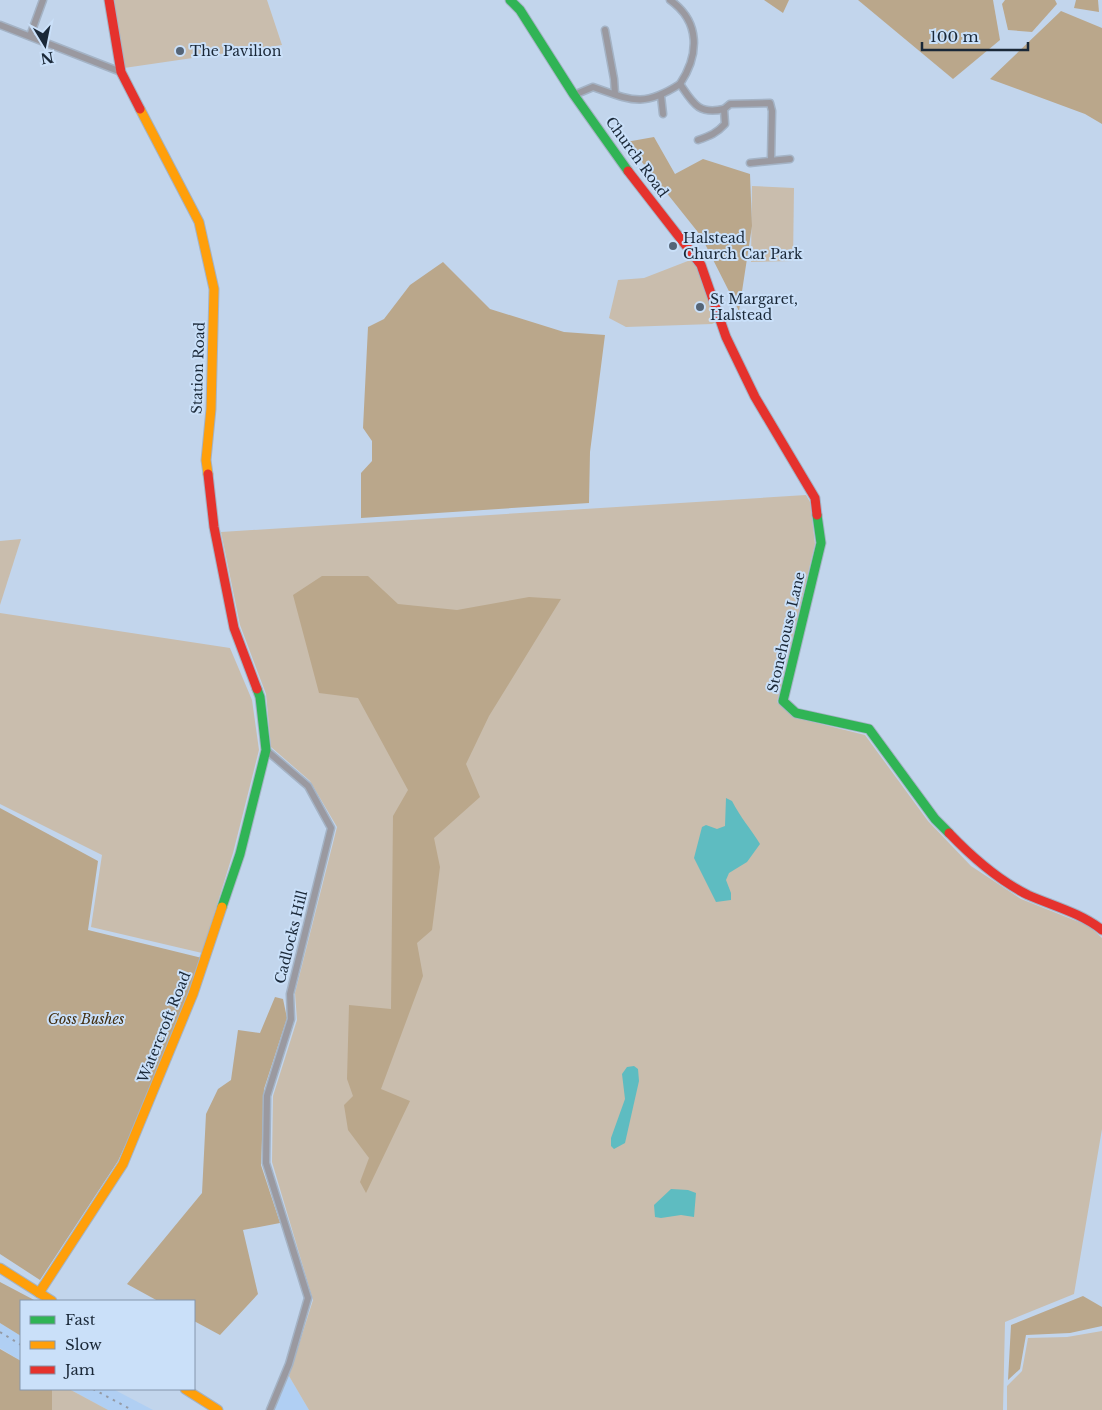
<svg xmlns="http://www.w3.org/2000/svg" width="1102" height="1410" font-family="'Libre Baskerville',serif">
  <rect width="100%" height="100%" fill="#c2d5ec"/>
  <g fill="#b0cff3">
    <polygon points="0,1323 21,1336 21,1361 0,1348"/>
    <polygon points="289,1376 309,1410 272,1410"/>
    <polygon points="69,1389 113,1389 153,1410 108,1410"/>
  </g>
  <g fill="#c9bdad">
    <polygon points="111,0 267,0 282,45 124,68"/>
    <polygon points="752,186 794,188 793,261 751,262"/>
    <polygon points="693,259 699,267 716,322 712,324 626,327 609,318 618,280 644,278"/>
    <polygon points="806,495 810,502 815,544 777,702 793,717 865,735 928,821 971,866 1021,899 1089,926 1102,938 1102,1129 1074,1294 1005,1322 1003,1410 309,1410 289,1376 313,1300 272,1162 273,1096 297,1020 295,993 337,827 310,781 271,747 266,694 240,625 221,532"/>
    <polygon points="21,539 0,605 0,541"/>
    <polygon points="0,613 230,648 252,700 259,750 233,853 202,953 91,927 102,855 0,804"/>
    <polygon points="1102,1331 1102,1410 1007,1410 1007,1386 1022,1371 1028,1338 1067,1337"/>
    <polygon points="52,1389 69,1389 108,1410 52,1410"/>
  </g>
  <g fill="#baa78b">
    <polygon points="764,0 789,0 783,13"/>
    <polygon points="858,0 993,0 1000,40 953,79"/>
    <polygon points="1005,0 1055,0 1057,4 1032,32 1008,30 1002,4"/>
    <polygon points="1076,0 1098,0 1099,12 1074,8"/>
    <polygon points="1061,11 1102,28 1102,124 1085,114 990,79"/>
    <polygon points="654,137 675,174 703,159 750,174 752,226 739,311 701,236 626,142"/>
    <polygon points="443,262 490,309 564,332 605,335 590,452 589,503 361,518 361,473 372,461 372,441 363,428 368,327 384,319 410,285"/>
    <polygon points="322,576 368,576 398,604 457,610 529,597 561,599 489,716 466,764 480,797 434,838 440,867 432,930 417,943 423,976 381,1089 410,1101 366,1193 360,1182 369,1158 348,1130 344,1105 353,1096 347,1079 349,1005 391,1009 393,816 408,790 358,698 319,693 293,595"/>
    <polygon points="0,808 98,861 88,930 202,958 151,1089 118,1161 40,1280 0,1254"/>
    <polygon points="275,997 283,999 287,1018 264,1089 261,1165 280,1223 243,1230 258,1294 220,1335 194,1321 194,1301 158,1301 127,1284 202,1193 206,1114 218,1089 231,1080 238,1030 260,1033"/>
    <polygon points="0,1282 36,1301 21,1301 21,1336 0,1323"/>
    <polygon points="1083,1296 1102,1307 1102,1326 1070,1333 1026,1335 1020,1369 1008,1380 1011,1325"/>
    <polygon points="0,1349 21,1361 21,1389 52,1389 52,1410 0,1410"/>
  </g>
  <g fill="#5ebcc1">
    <path d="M726 798 732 801C740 817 751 829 760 844L747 862 729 873 726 880 731 893V900L716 902 694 858 702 827 706 825 717 829 725 826Z"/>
    <polygon points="634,1066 638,1069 639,1081 625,1143 614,1149 611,1146 611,1138 625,1099 622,1074 627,1067"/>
    <polygon points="671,1189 688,1190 696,1193 694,1217 681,1215 661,1218 655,1217 654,1205"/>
  </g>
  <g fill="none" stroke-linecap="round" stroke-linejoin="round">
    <g stroke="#a4b3c5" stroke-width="9">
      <g id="street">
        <path d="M670 0C701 22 699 55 680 84"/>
        <polyline points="0,25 121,72"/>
        <polyline points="605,30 614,79 615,94"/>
        <polyline points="30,36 43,0"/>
        <path d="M574 95 593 87C631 100 643 108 680 84 693 103 698 115 724 109L730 104 770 103 772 111 771 160"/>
        <polyline points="661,96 663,114"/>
        <path d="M698 140C710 136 717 133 725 124L724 109"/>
        <polyline points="750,163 790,159"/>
        <polyline points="266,750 308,786 331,828 290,994 291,1019 267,1096 266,1163 308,1298 289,1364 270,1410"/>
      </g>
    </g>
    <g stroke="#a4b3c5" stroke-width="11">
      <g id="fast">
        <polyline points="510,0 520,10 574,95 628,171"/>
        <polyline points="817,515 821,543 783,701 796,713 869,729 935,819 949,833"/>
        <polyline points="222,907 240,854 266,750 260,697 257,689"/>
      </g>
    </g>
    <g stroke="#a4b3c5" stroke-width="11">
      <g id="slow">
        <polyline points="140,109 199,222 214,289 211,409 206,460 208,474"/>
        <polyline points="0,1268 52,1301"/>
        <polyline points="39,1293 123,1164 193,994 222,907"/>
        <polyline points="185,1389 218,1410"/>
      </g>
    </g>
    <g stroke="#a4b3c5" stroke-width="11">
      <g id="jam">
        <polyline points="109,0 121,72 140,109"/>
        <polyline points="628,171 701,265 726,337 755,397 815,498 817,515"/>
        <polyline points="208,474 214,527 234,628 257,689"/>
        <path d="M949 833C972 857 998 880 1028 895 1053 906 1081 913 1102 930"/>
      </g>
    </g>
    <use href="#street" stroke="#9a99a0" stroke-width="6"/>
    <use href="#fast" stroke="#30b455" stroke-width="9"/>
    <use href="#slow" stroke="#ff9f0a" stroke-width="9"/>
    <use href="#jam" stroke="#e5322d" stroke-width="9"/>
    <g stroke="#949aa5" stroke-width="2" stroke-dasharray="2.5 5" stroke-linecap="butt">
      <polyline points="0,1332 21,1345"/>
      <polyline points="93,1389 132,1410"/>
    </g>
  </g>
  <g fill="#556577" stroke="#cae0f9" stroke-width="2">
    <circle cx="180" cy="51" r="5"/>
    <circle cx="673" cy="246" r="5"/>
    <circle cx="700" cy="307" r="5"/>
  </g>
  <g text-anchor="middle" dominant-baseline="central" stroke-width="4" stroke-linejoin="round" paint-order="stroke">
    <g font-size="14" fill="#1a2838" stroke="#cae0f9" text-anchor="start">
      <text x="190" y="51">The Pavilion</text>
      <text x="683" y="238">Halstead<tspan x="683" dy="16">Church Car Park</tspan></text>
      <text x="710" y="299">St Margaret,<tspan x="710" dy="16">Halstead</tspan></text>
    </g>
    <g font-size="14" fill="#1a2838" stroke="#cae0f9">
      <text transform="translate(637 157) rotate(54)">Church Road</text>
      <text transform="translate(198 368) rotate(-88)">Station Road</text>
      <text transform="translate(786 632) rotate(-77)">Stonehouse Lane</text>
      <text transform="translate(291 937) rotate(-76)">Cadlocks Hill</text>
      <text transform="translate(164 1027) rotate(-68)">Watercroft Road</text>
    </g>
    <g font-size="14" font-style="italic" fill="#442f10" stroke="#cae0f9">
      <text x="86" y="1019">Goss Bushes</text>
    </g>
  </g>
  <rect x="20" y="1300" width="175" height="90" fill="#cae0f9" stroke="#8496ac"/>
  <rect x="30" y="1316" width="25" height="8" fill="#30b455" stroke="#8496ac"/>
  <text x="65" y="1325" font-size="15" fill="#1a2838">Fast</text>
  <rect x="30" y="1341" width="25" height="8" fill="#ff9f0a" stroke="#8496ac"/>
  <text x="65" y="1350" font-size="15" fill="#1a2838">Slow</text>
  <rect x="30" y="1366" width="25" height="8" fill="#e5322d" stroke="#8496ac"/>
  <text x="65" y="1375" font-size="15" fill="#1a2838">Jam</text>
  <g transform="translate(45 45) rotate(170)" stroke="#cae0f9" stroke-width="4" paint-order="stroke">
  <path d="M0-4L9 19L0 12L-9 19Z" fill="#1a2838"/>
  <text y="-8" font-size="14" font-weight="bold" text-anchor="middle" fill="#1a2838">N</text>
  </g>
  <path d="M922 42v8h106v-8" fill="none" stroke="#1a2838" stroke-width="2.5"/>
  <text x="930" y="42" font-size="15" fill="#1a2838" stroke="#cae0f9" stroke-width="4" paint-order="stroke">100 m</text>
</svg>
